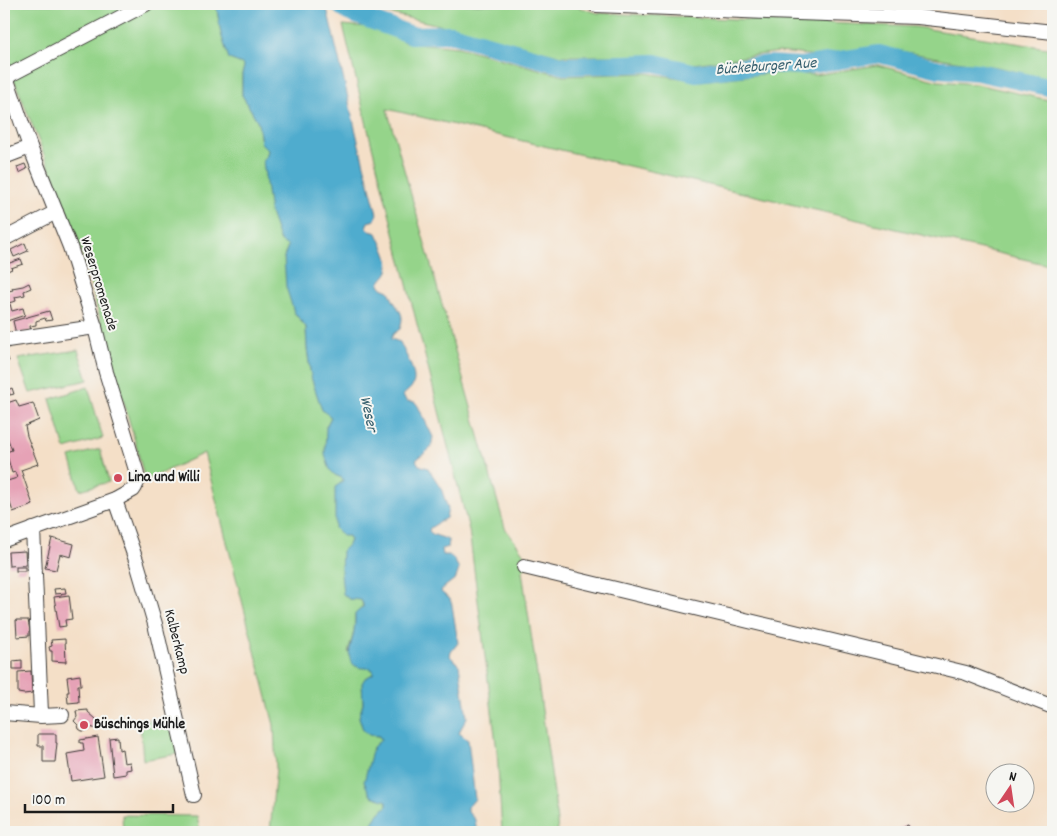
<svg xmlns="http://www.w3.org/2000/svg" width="1057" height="836" font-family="Dekko,sans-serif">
  <rect width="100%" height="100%" fill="#f6f6f2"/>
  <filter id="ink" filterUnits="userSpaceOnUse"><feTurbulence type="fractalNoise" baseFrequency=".02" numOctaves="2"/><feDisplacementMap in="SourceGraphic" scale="10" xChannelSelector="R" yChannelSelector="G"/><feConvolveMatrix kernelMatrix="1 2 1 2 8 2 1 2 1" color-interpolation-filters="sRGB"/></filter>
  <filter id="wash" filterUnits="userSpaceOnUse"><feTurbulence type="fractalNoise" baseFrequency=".0096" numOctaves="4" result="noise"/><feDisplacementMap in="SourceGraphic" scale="20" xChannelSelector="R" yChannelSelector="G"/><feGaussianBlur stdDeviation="1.12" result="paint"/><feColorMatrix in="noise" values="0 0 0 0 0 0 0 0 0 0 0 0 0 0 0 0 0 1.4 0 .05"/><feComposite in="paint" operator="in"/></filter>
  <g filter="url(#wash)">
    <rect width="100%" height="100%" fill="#f4dfc7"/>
    <g fill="#95d48a" stroke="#587853">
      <path d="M4 4H216L218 16 244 67 242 74V95L258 122 261 143 268 150 267 155 288 246 284 257 294 312 306 327 307 348 311 377 322 409 331 417 326 427 335 475 342 478 343 480 341 483 348 536 350 540 348 545 361 600C365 607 360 610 355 615L354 632 348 652 373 670V674C357 682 364 687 363 701 363 707 361 712 359 717L369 735 379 736 381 740 387 806C379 813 371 822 369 832H270L276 768 274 725 204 453 145 481 136 445 77 237 13 77 4 42Z"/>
      <polygon points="352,4 568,4 598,13 916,27 1053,49 1053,80 997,67 949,60 885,48 818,56 779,52 693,64 653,56 562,56 483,35 356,6"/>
      <polygon points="343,25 368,27 395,36 404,42 458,47 564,76 645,73 701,81 772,73 815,75 877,65 938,81 976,84 1053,101 1053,266 387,109 505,528 530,562 522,571 554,793 558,832 502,832 497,751 469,530 371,142"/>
      <polygon points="78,350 88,380 30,393 18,359"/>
      <polygon points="88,387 103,438 65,449 50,399"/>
      <polygon points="100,449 109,482 80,490 70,457"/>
      <polygon points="174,718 183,753 143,760 140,721"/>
      <polygon points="122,815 197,816 200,832 123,832"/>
    </g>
    <path fill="#50acce" stroke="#366475" d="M216 4H326L359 145 377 214 375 220 368 222 366 227 370 231 377 233C381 243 392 261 388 271 386 276 381 279 379 284L382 288 389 291C391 295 392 299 394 302 402 314 404 315 400 329L393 334 391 339 400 342C404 352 418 374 413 384 411 390 406 391 403 396L407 401 415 402 418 406 433 437 431 448 416 460 419 465 428 468 441 488 448 509 446 518 430 528 429 531C434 537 443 536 449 541L448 547 442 549 443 555H449L454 559 459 569 456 578 442 589 441 592 450 599 452 605 458 643 451 652 450 656 459 665 467 717C465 723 461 727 459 733L468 740 475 799 468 807V810L469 813 475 820 477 832H369C371 821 379 813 387 806V801L371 796 364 782 373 747 381 740 379 736 369 735 363 730 359 717 363 703 362 683 365 678 373 674V670C368 667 363 669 358 667 342 661 353 642 354 631 355 625 355 620 355 614L363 607V604L361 600 349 599 343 594 341 573 342 551 348 545 350 540 348 536H342L335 528V487L341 483 343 480 342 478 335 475 330 470 325 455 326 427 331 417 322 410 311 377 307 348 306 327 294 312 286 287 284 257 288 246 280 241 270 213 263 161 267 155 268 150 261 143 258 122 242 95V74L244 67 242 64 229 59 221 34Z"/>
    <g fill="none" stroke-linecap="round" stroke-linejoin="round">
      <polyline stroke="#50acce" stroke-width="18" points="338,4 348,12 412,35 451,34 565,66 655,63 696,73 770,64 801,66 879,54 939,69 977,72 1053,88"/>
    </g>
    <g id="blocks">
      <g fill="#e6a2b6">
        <polygon points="4,104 6,104 12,118 4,121"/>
        <polygon points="25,164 27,169 19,173 17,167"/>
        <polygon points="25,243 28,251 14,257 11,250"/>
        <polygon points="21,259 23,264 11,268 12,269 5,272 7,280 4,282 4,265"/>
        <polygon points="29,283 31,288 24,291 25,295 15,297 16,301 4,304 4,292 13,290 12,288 23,286"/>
        <polygon points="10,304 12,311 23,308 25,315 4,322 4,306"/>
        <polygon points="49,311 52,320 46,321 45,318 36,321 36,325 30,326 31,331 16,334 13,321"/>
        <polygon points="6,353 9,361 4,363 4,354"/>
        <polygon points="12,388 14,394 10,395 8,390"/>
        <polygon points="16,400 19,407 33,403 39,420 25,426 27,436 38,464 21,470 33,505 13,512 4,484 4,482 17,478 15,472 12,473 6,452 12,450 4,429 4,404"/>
        <polygon points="52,538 74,544 71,557 60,554 56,570 45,568"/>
        <polygon points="25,551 26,565 9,566 8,552"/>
        <rect x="16" y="567" width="9" height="4"/>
        <polygon points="65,588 66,593 55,594 54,589"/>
        <polygon points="69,595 72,619 65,620 66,626 59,627 54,597"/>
        <polygon points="16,620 28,620 30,631 29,631 29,636 17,637"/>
        <polygon points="65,639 66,662 52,661 52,651 50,651 49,647 52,646 51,640"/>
        <polygon points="4,641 7,641 8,651 4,651"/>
        <polygon points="22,660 22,669 13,669 13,661"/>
        <polygon points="31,671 32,693 24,694 18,693 18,672"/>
        <polygon points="80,675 81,685 78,685 79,702 68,703 67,692 69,692 67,677"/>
        <polygon points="88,710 88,712 96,719 97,729 90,727 86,731 82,731 79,729 78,725 74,721 77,717 76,711"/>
        <polygon points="38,734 56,734 56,743 57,743 55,762 43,762 43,746 38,746"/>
        <polygon points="98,737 104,776 71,781 67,754 84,751 83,743 80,743 80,740"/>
        <polygon points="118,737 119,750 122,749 124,763 130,762 131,769 126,770 126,774 113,776 109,738"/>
        <polygon points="908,825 911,832 900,832 899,828"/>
      </g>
    </g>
  </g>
  <g filter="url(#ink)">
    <use href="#blocks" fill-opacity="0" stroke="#3c3936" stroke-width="1"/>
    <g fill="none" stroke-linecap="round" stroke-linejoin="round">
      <g stroke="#3c3936" stroke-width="16">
        <g id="minor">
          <polyline points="593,4 597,5 767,12 918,17 1053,32"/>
          <polyline points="4,71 30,147 70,247 95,327 106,372 136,470 138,480 135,487 133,490 115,500 4,540"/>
          <polyline points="4,78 146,4"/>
          <polyline points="4,157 30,147"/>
          <polyline points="4,239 56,212"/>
          <polyline points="4,342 7,340 95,327"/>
          <polyline points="115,500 137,563 155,624 194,795"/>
          <polyline points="33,529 41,713"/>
          <polyline points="524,567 966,673 1053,707"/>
          <polyline points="4,713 41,716 62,715"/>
        </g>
      </g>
      <use href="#minor" stroke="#fff" stroke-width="14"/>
    </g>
  </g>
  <g fill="#d1495b" stroke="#f6f6f2" stroke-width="2">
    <circle cx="118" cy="478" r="5"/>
    <circle cx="84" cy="725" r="5"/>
  </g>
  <g text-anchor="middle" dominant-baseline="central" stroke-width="4" stroke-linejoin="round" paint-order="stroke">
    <g font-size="15" fill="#1c1c1c" stroke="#f6f6f2">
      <text transform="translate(98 284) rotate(73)">Weserpromenade</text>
      <text transform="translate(176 642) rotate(76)">Kalberkamp</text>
    </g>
    <g font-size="15" font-weight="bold" fill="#1c1c1c" stroke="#f6f6f2" text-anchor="start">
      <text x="128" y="478">Lina und Willi</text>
      <text x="94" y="725">Büschings Mühle</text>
    </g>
    <g font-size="16" font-style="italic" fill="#335d6c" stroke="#f6f6f2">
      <text transform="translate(766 67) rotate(-4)">Bückeburger Aue</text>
      <text transform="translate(368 414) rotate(78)">Weser</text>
    </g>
  </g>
  <rect width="1057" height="836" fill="none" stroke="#f6f6f2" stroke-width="20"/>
  <g transform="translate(1010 788) rotate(13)"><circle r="24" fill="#f6f6f2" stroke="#9f9f9c"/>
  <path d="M0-4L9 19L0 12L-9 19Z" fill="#d1495b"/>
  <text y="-8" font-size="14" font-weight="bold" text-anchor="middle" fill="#1c1c1c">N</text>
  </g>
  <path d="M25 804v8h148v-8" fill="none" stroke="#1c1c1c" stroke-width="2.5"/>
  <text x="32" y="804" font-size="15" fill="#1c1c1c" stroke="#f6f6f2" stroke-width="4" paint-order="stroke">100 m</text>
</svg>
